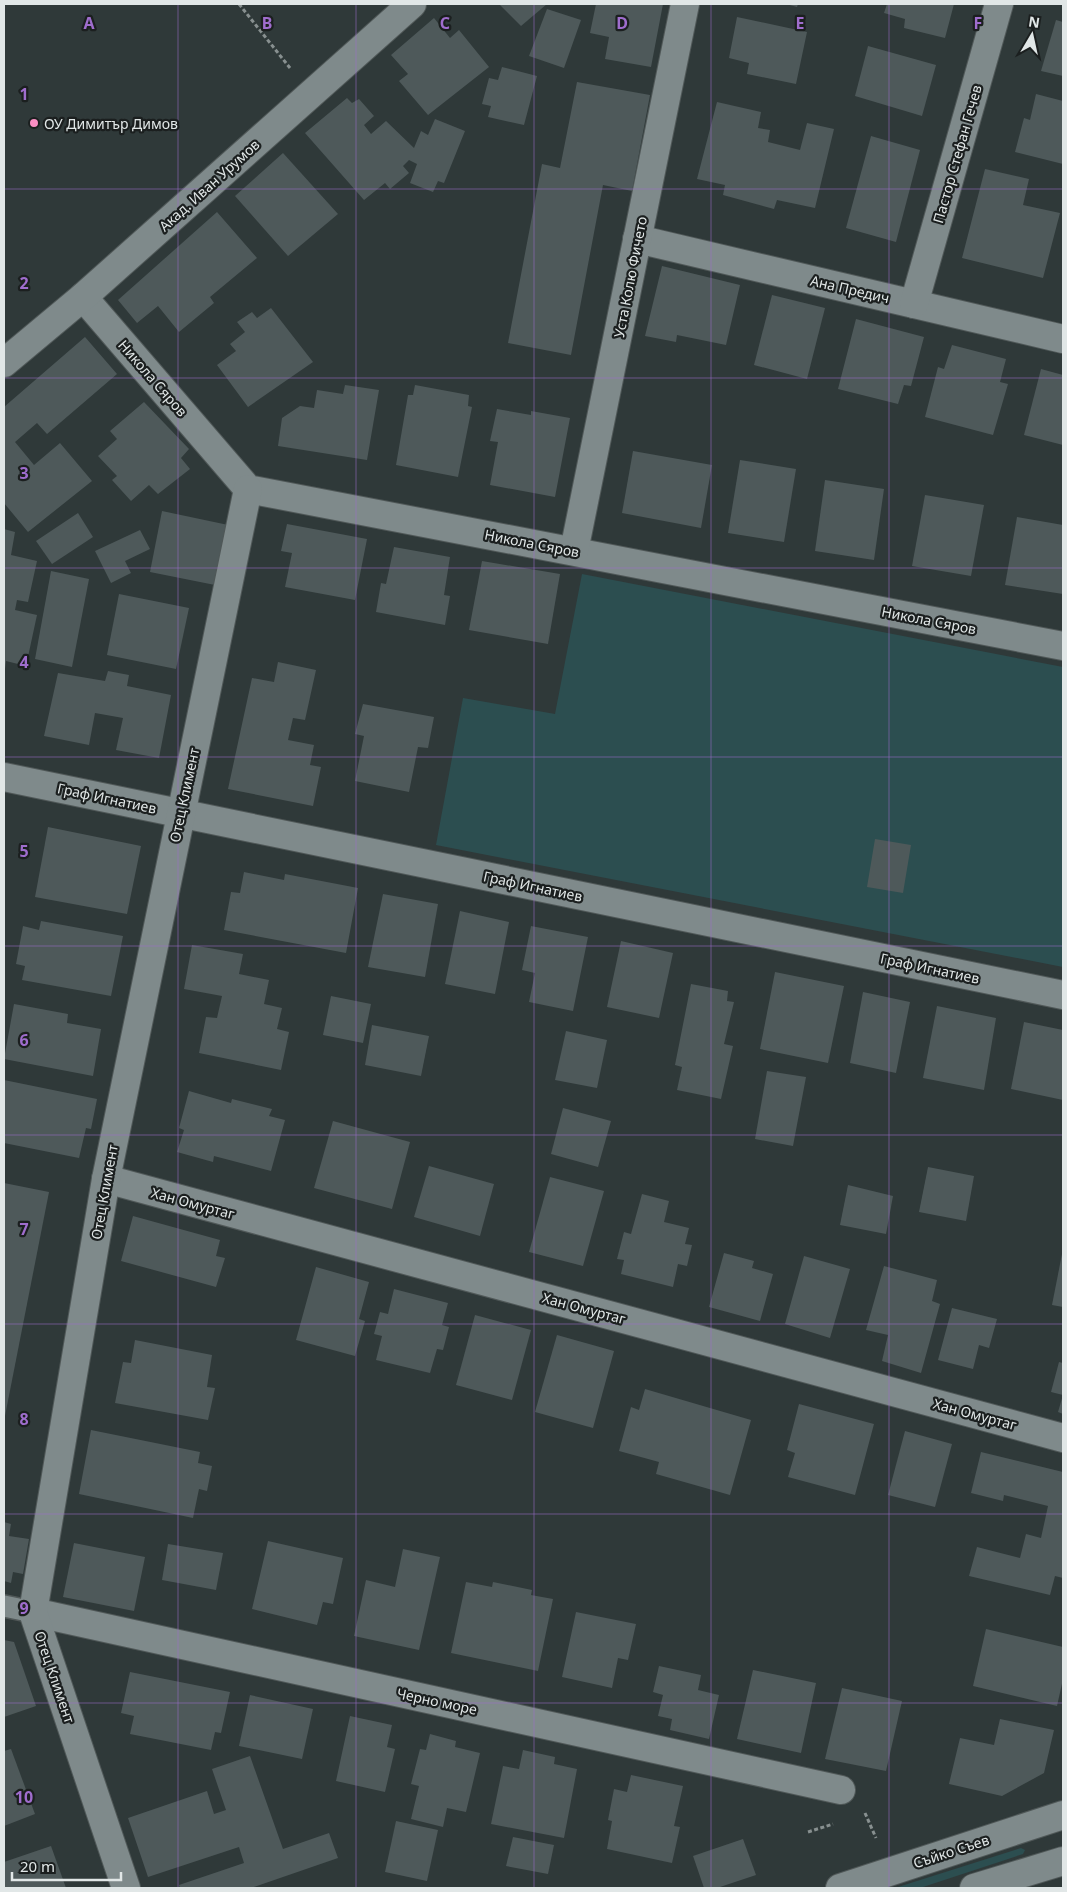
<svg xmlns="http://www.w3.org/2000/svg" width="1067" height="1892" font-family="'Noto Sans',sans-serif">
  <rect width="100%" height="100%" fill="#2f3939"/>
  <g fill="#2c4e50">
    <polygon points="582,574 1063,667 1063,967 436,845 463,698 555,714"/>
    <polygon points="1021,1848 1025,1850 1023,1854 920,1888 895,1888"/>
  </g>
  <g fill="#4e595a">
    <polygon points="499,4 547,4 521,26"/>
    <polygon points="596,4 663,4 651,67 605,59 609,37 590,33"/>
    <polygon points="786,4 798,4 797,7"/>
    <polygon points="887,4 954,4 945,38 904,28 905,19 884,13"/>
    <polygon points="547,9 581,20 564,68 529,56"/>
    <polygon points="737,17 807,32 796,84 747,74 749,63 729,58"/>
    <polygon points="434,18 450,38 459,30 489,67 428,115 399,81 408,74 391,55"/>
    <polygon points="1056,20 1063,22 1063,76 1041,71"/>
    <polygon points="868,46 936,65 922,116 855,96"/>
    <polygon points="502,67 537,76 524,125 488,117 491,106 482,104 489,78 498,80"/>
    <polygon points="577,82 650,95 632,191 603,185 571,355 508,343 542,164 560,168"/>
    <polygon points="1036,94 1063,101 1063,164 1015,152 1024,118 1030,120"/>
    <polygon points="347,98 352,103 359,99 374,116 364,125 371,134 386,121 414,148 421,131 428,135 435,119 465,131 444,183 438,181 433,192 410,183 417,164 409,160 403,166 409,173 390,189 385,183 364,200 305,133"/>
    <polygon points="717,102 761,112 758,128 770,130 768,142 800,150 807,123 834,129 815,208 777,200 774,209 723,195 725,185 697,179"/>
    <polygon points="871,136 920,150 896,242 846,228"/>
    <polygon points="283,153 338,214 288,256 235,196"/>
    <polygon points="985,169 1029,179 1023,205 1060,213 1043,278 962,258"/>
    <polygon points="217,212 257,258 210,297 214,303 179,332 158,306 137,323 118,300"/>
    <polygon points="662,266 740,285 726,345 677,335 676,342 645,336"/>
    <polygon points="772,295 825,308 807,379 754,365"/>
    <polygon points="271,308 313,362 248,407 217,365 236,351 230,344 245,332 237,322 252,312 257,318"/>
    <polygon points="856,319 924,337 911,386 904,385 898,404 838,389"/>
    <polygon points="85,337 117,374 47,434 37,423 15,442 34,465 60,443 92,481 28,532 4,503 4,407"/>
    <polygon points="952,345 1006,359 1000,382 1008,384 993,435 925,417 938,367 944,369"/>
    <polygon points="1041,369 1063,375 1063,445 1024,435"/>
    <polygon points="345,385 379,390 367,460 278,446 282,418 300,406 314,408 317,390 343,394"/>
    <polygon points="415,385 469,395 468,406 472,407 458,477 396,465 408,395 413,395"/>
    <polygon points="144,402 189,449 181,458 190,469 158,494 149,485 131,501 112,480 117,476 98,456 117,439 110,431"/>
    <polygon points="497,409 531,415 531,411 570,418 555,497 490,485 498,442 490,441"/>
    <polygon points="633,451 712,465 701,528 622,513"/>
    <polygon points="740,460 796,469 784,542 728,533"/>
    <polygon points="825,480 884,489 874,560 815,551"/>
    <polygon points="925,495 984,505 971,576 912,566"/>
    <polygon points="162,511 233,526 220,586 150,572"/>
    <polygon points="78,513 93,537 52,564 36,541"/>
    <polygon points="1017,517 1063,525 1063,594 1005,585"/>
    <polygon points="287,524 367,539 355,600 285,587 292,553 281,551"/>
    <polygon points="4,529 15,532 11,555 37,561 28,602 17,600 15,610 37,615 26,666 6,661 5,669"/>
    <polygon points="140,530 150,549 125,561 131,573 111,583 95,551"/>
    <polygon points="394,547 450,557 444,595 450,596 445,625 376,612 381,583 386,584"/>
    <polygon points="482,561 560,574 548,644 469,630"/>
    <polygon points="51,571 89,579 72,667 35,659"/>
    <polygon points="119,594 189,608 176,669 107,655"/>
    <polygon points="278,662 316,670 305,720 293,718 288,740 314,745 310,765 321,767 313,806 228,789 252,678 274,682"/>
    <polygon points="108,671 129,675 127,686 171,695 159,758 116,750 123,718 95,713 89,745 44,736 58,673 105,681"/>
    <polygon points="363,704 434,717 428,748 418,747 409,792 355,781 364,736 355,734"/>
    <polygon points="48,827 141,846 127,914 35,897"/>
    <polygon points="875,839 911,845 903,893 867,887"/>
    <polygon points="244,872 284,880 285,874 358,888 346,953 224,930 231,892 240,893"/>
    <polygon points="383,894 438,904 425,977 368,967"/>
    <polygon points="460,911 509,922 495,994 445,984"/>
    <polygon points="41,921 123,936 111,996 22,980 25,966 16,964 23,926 39,930"/>
    <polygon points="531,926 588,937 573,1011 529,1002 535,973 522,970"/>
    <polygon points="621,941 673,953 659,1018 607,1007"/>
    <polygon points="192,945 243,954 239,974 269,980 264,1004 282,1008 277,1029 289,1032 281,1070 199,1053 206,1017 217,1018 222,996 184,989"/>
    <polygon points="775,972 844,986 828,1063 760,1049"/>
    <polygon points="691,984 728,991 727,1001 734,1002 724,1044 733,1046 721,1099 677,1090 682,1067 675,1065"/>
    <polygon points="863,992 910,1002 896,1073 850,1063"/>
    <polygon points="331,996 371,1004 363,1043 323,1035"/>
    <polygon points="14,1004 68,1014 67,1023 101,1029 93,1076 4,1059"/>
    <polygon points="937,1006 996,1018 984,1090 923,1078"/>
    <polygon points="1024,1022 1063,1030 1063,1100 1011,1089"/>
    <polygon points="372,1025 429,1036 421,1076 365,1065"/>
    <polygon points="566,1031 607,1040 597,1088 555,1080"/>
    <polygon points="767,1071 806,1077 793,1146 755,1139"/>
    <polygon points="4,1080 97,1099 91,1129 86,1128 79,1158 4,1143"/>
    <polygon points="189,1091 231,1103 232,1099 272,1109 269,1116 285,1120 271,1171 214,1156 213,1162 177,1152 184,1130 179,1128"/>
    <polygon points="563,1108 611,1121 598,1167 551,1154"/>
    <polygon points="333,1121 410,1142 392,1209 314,1188"/>
    <polygon points="429,1166 494,1184 480,1236 414,1217"/>
    <polygon points="928,1167 974,1176 966,1221 919,1212"/>
    <polygon points="550,1177 604,1191 583,1266 529,1252"/>
    <polygon points="4,1183 49,1192 5,1416 4,1416"/>
    <polygon points="848,1185 893,1196 886,1234 840,1225"/>
    <polygon points="642,1194 669,1201 664,1222 689,1228 685,1244 692,1245 687,1266 678,1264 673,1287 621,1274 624,1260 617,1259 624,1232 631,1234"/>
    <polygon points="133,1216 220,1240 216,1256 225,1258 216,1287 121,1261"/>
    <polygon points="724,1253 754,1261 752,1268 773,1274 760,1321 709,1307"/>
    <polygon points="1062,1254 1063,1254 1063,1307 1052,1305"/>
    <polygon points="804,1256 850,1269 830,1338 785,1324"/>
    <polygon points="884,1266 937,1280 932,1301 940,1304 921,1373 882,1361 888,1335 866,1330"/>
    <polygon points="316,1267 369,1282 359,1319 365,1321 355,1356 296,1340"/>
    <polygon points="394,1289 448,1303 442,1325 449,1327 443,1350 437,1349 430,1373 376,1360 382,1336 374,1334 380,1312 388,1314"/>
    <polygon points="952,1308 997,1319 989,1348 979,1345 973,1369 938,1360"/>
    <polygon points="475,1315 531,1330 512,1400 456,1385"/>
    <polygon points="557,1335 614,1351 593,1428 535,1412"/>
    <polygon points="135,1340 212,1355 207,1387 215,1388 208,1420 115,1403 123,1362 131,1363"/>
    <polygon points="1059,1362 1063,1363 1063,1414 1058,1412 1063,1395 1051,1392"/>
    <polygon points="645,1389 751,1420 730,1495 656,1474 659,1462 619,1451 631,1407 639,1410"/>
    <polygon points="799,1404 874,1424 855,1495 788,1477 795,1453 787,1450"/>
    <polygon points="91,1430 200,1452 198,1463 212,1466 207,1491 199,1489 193,1518 79,1494"/>
    <polygon points="905,1431 952,1444 935,1507 888,1495"/>
    <polygon points="981,1452 1063,1472 1063,1578 1055,1576 1050,1595 969,1576 977,1547 1020,1558 1026,1534 1041,1538 1048,1506 1004,1495 1003,1501 971,1493"/>
    <polygon points="4,1522 11,1524 9,1536 29,1539 23,1574 13,1572 11,1583 4,1581"/>
    <polygon points="268,1541 343,1558 333,1604 323,1602 317,1625 252,1609"/>
    <polygon points="74,1543 145,1557 134,1611 63,1597"/>
    <polygon points="168,1544 223,1553 216,1590 162,1580"/>
    <polygon points="403,1549 440,1557 419,1650 354,1636 366,1580 395,1587"/>
    <polygon points="466,1582 492,1587 493,1582 532,1590 531,1595 553,1599 538,1671 451,1653"/>
    <polygon points="576,1612 636,1624 628,1660 618,1658 612,1688 562,1677"/>
    <polygon points="986,1629 1063,1647 1063,1679 1057,1706 973,1686"/>
    <polygon points="4,1640 14,1642 36,1706 4,1717"/>
    <polygon points="659,1666 701,1675 698,1690 719,1695 709,1739 670,1730 672,1719 658,1716 663,1695 653,1692"/>
    <polygon points="753,1670 816,1683 801,1753 737,1739"/>
    <polygon points="130,1672 230,1692 221,1733 215,1732 211,1750 130,1734 134,1716 121,1713"/>
    <polygon points="842,1688 902,1701 886,1771 825,1759"/>
    <polygon points="250,1695 313,1709 302,1759 239,1746"/>
    <polygon points="350,1716 392,1725 387,1747 395,1749 385,1792 336,1781"/>
    <polygon points="1000,1719 1054,1730 1044,1773 1002,1796 949,1784 960,1738 994,1745"/>
    <polygon points="430,1734 456,1741 455,1747 480,1753 466,1812 447,1808 443,1827 411,1819 419,1786 411,1784 420,1749 426,1750"/>
    <polygon points="11,1749 35,1814 4,1826 4,1751"/>
    <polygon points="523,1750 555,1757 554,1764 577,1769 564,1838 491,1824 503,1766 519,1769"/>
    <polygon points="250,1756 283,1849 329,1833 338,1858 251,1888 180,1888 179,1885 244,1863 239,1847 148,1877 128,1818 207,1791 214,1814 226,1810 212,1769"/>
    <polygon points="631,1775 683,1786 674,1826 680,1827 672,1863 607,1849 612,1821 608,1820 614,1789 627,1792"/>
    <polygon points="396,1821 438,1830 427,1881 385,1872"/>
    <polygon points="513,1837 554,1845 548,1874 506,1866"/>
    <polygon points="743,1839 756,1875 717,1888 704,1888 693,1856"/>
    <polygon points="51,1846 66,1888 4,1888 4,1862"/>
  </g>
  <g fill="none" stroke-linecap="round" stroke-linejoin="round">
    <g stroke="#505858" stroke-width="24">
      <polyline id="service" points="4,1606 33,1612"/>
    </g>
    <g stroke="#505858" stroke-width="30">
      <g id="minor">
        <polyline points="637,239 1063,339"/>
        <polyline points="83,297 248,489 1063,646"/>
        <polyline points="914,304 999,4"/>
        <polyline points="4,363 83,297 412,4"/>
        <polyline points="574,551 685,4"/>
        <polyline points="4,777 1063,995"/>
        <polyline points="106,1179 1063,1438"/>
        <polyline points="33,1612 841,1790"/>
        <polyline points="126,1888 33,1612 106,1179 248,489"/>
      </g>
    </g>
    <g stroke="#505858" stroke-width="30">
      <g id="tertiary">
        <polyline points="840,1888 1063,1815"/>
        <polyline points="974,1888 1063,1861"/>
      </g>
    </g>
    <g stroke="#889090" stroke-width="3" stroke-dasharray="4 2.5" stroke-linecap="butt">
      <polyline points="239,4 290,68"/>
      <polyline points="865,1813 876,1838"/>
      <polyline points="808,1832 833,1824"/>
    </g>
    <use href="#service" stroke="#7f8a8b" stroke-width="21"/>
    <use href="#minor" stroke="#7f8a8b" stroke-width="28"/>
    <use href="#tertiary" stroke="#7f8a8b" stroke-width="28"/>
  </g>
  <path fill="none" stroke="#9f6dcd" stroke-width="1" stroke-opacity="0.55" d="M178 4V1888M356 4V1888M534 4V1888M711 4V1888M889 4V1888M4 189H1063M4 378H1063M4 568H1063M4 757H1063M4 946H1063M4 1135H1063M4 1324H1063M4 1514H1063M4 1703H1063"/>
  <circle fill="#fb8fc4" stroke="#1b1f1f" stroke-width="2" cx="34" cy="123" r="5"/>
  <g text-anchor="middle" dominant-baseline="central" stroke-width="4.5" stroke-linejoin="round" paint-order="stroke">
    <g font-size="14" fill="#e1e7e7" stroke="#1b1f1f" text-anchor="start">
      <text x="44" y="123">ОУ Димитър Димов</text>
    </g>
    <g font-size="14" fill="#e1e7e7" stroke="#1b1f1f">
      <text transform="translate(957 154) rotate(-74)">Пастор Стефан Гечев</text>
      <text transform="translate(209 185) rotate(-42)">Акад. Иван Урумов</text>
      <text transform="translate(630 277) rotate(-79)">Уста Колю Фичето</text>
      <text transform="translate(850 289) rotate(13)">Ана Предич</text>
      <text transform="translate(153 378) rotate(49)">Никола Сяров</text>
      <text transform="translate(532 543) rotate(11)">Никола Сяров</text>
      <text transform="translate(929 620) rotate(11)">Никола Сяров</text>
      <text transform="translate(184 795) rotate(-78)">Отец Климент</text>
      <text transform="translate(107 798) rotate(12)">Граф Игнатиев</text>
      <text transform="translate(533 886) rotate(12)">Граф Игнатиев</text>
      <text transform="translate(930 968) rotate(12)">Граф Игнатиев</text>
      <text transform="translate(104 1192) rotate(-80)">Отец Климент</text>
      <text transform="translate(193 1203) rotate(15)">Хан Омуртаг</text>
      <text transform="translate(584 1308) rotate(15)">Хан Омуртаг</text>
      <text transform="translate(975 1414) rotate(15)">Хан Омуртаг</text>
      <text transform="translate(55 1677) rotate(71)">Отец Климент</text>
      <text transform="translate(437 1701) rotate(12)">Черно море</text>
      <text transform="translate(951 1851) rotate(-18)">Съйко Съев</text>
    </g>
  </g>
  <g font-size="16" text-anchor="middle" font-weight="bold" fill="#9f6dcd" stroke="#1b1f1f" stroke-width="4.5" stroke-linejoin="round" paint-order="stroke">
    <text x="89" y="29">A</text>
    <text x="267" y="29">B</text>
    <text x="445" y="29">C</text>
    <text x="622" y="29">D</text>
    <text x="800" y="29">E</text>
    <text x="978" y="29">F</text>
    <text x="24" y="100">1</text>
    <text x="24" y="289">2</text>
    <text x="24" y="479">3</text>
    <text x="24" y="668">4</text>
    <text x="24" y="857">5</text>
    <text x="24" y="1046">6</text>
    <text x="24" y="1235">7</text>
    <text x="24" y="1425">8</text>
    <text x="24" y="1614">9</text>
    <text x="24" y="1803">10</text>
  </g>
  <rect width="1067" height="1892" fill="none" stroke="#e1e7e7" stroke-width="10"/>
  <g transform="translate(1032 35) rotate(9)" stroke="#1b1f1f" stroke-width="4" paint-order="stroke">
  <path d="M0-4L9 19L0 12L-9 19Z" fill="#e1e7e7"/>
  <text y="-8" font-size="14" font-weight="bold" text-anchor="middle" fill="#e1e7e7">N</text>
  </g>
  <path d="M12 1872v8h109v-8" fill="none" stroke="#e1e7e7" stroke-width="2.5"/>
  <text x="20" y="1872" font-size="15" fill="#e1e7e7" stroke="#1b1f1f" stroke-width="4" paint-order="stroke">20 m</text>
</svg>
